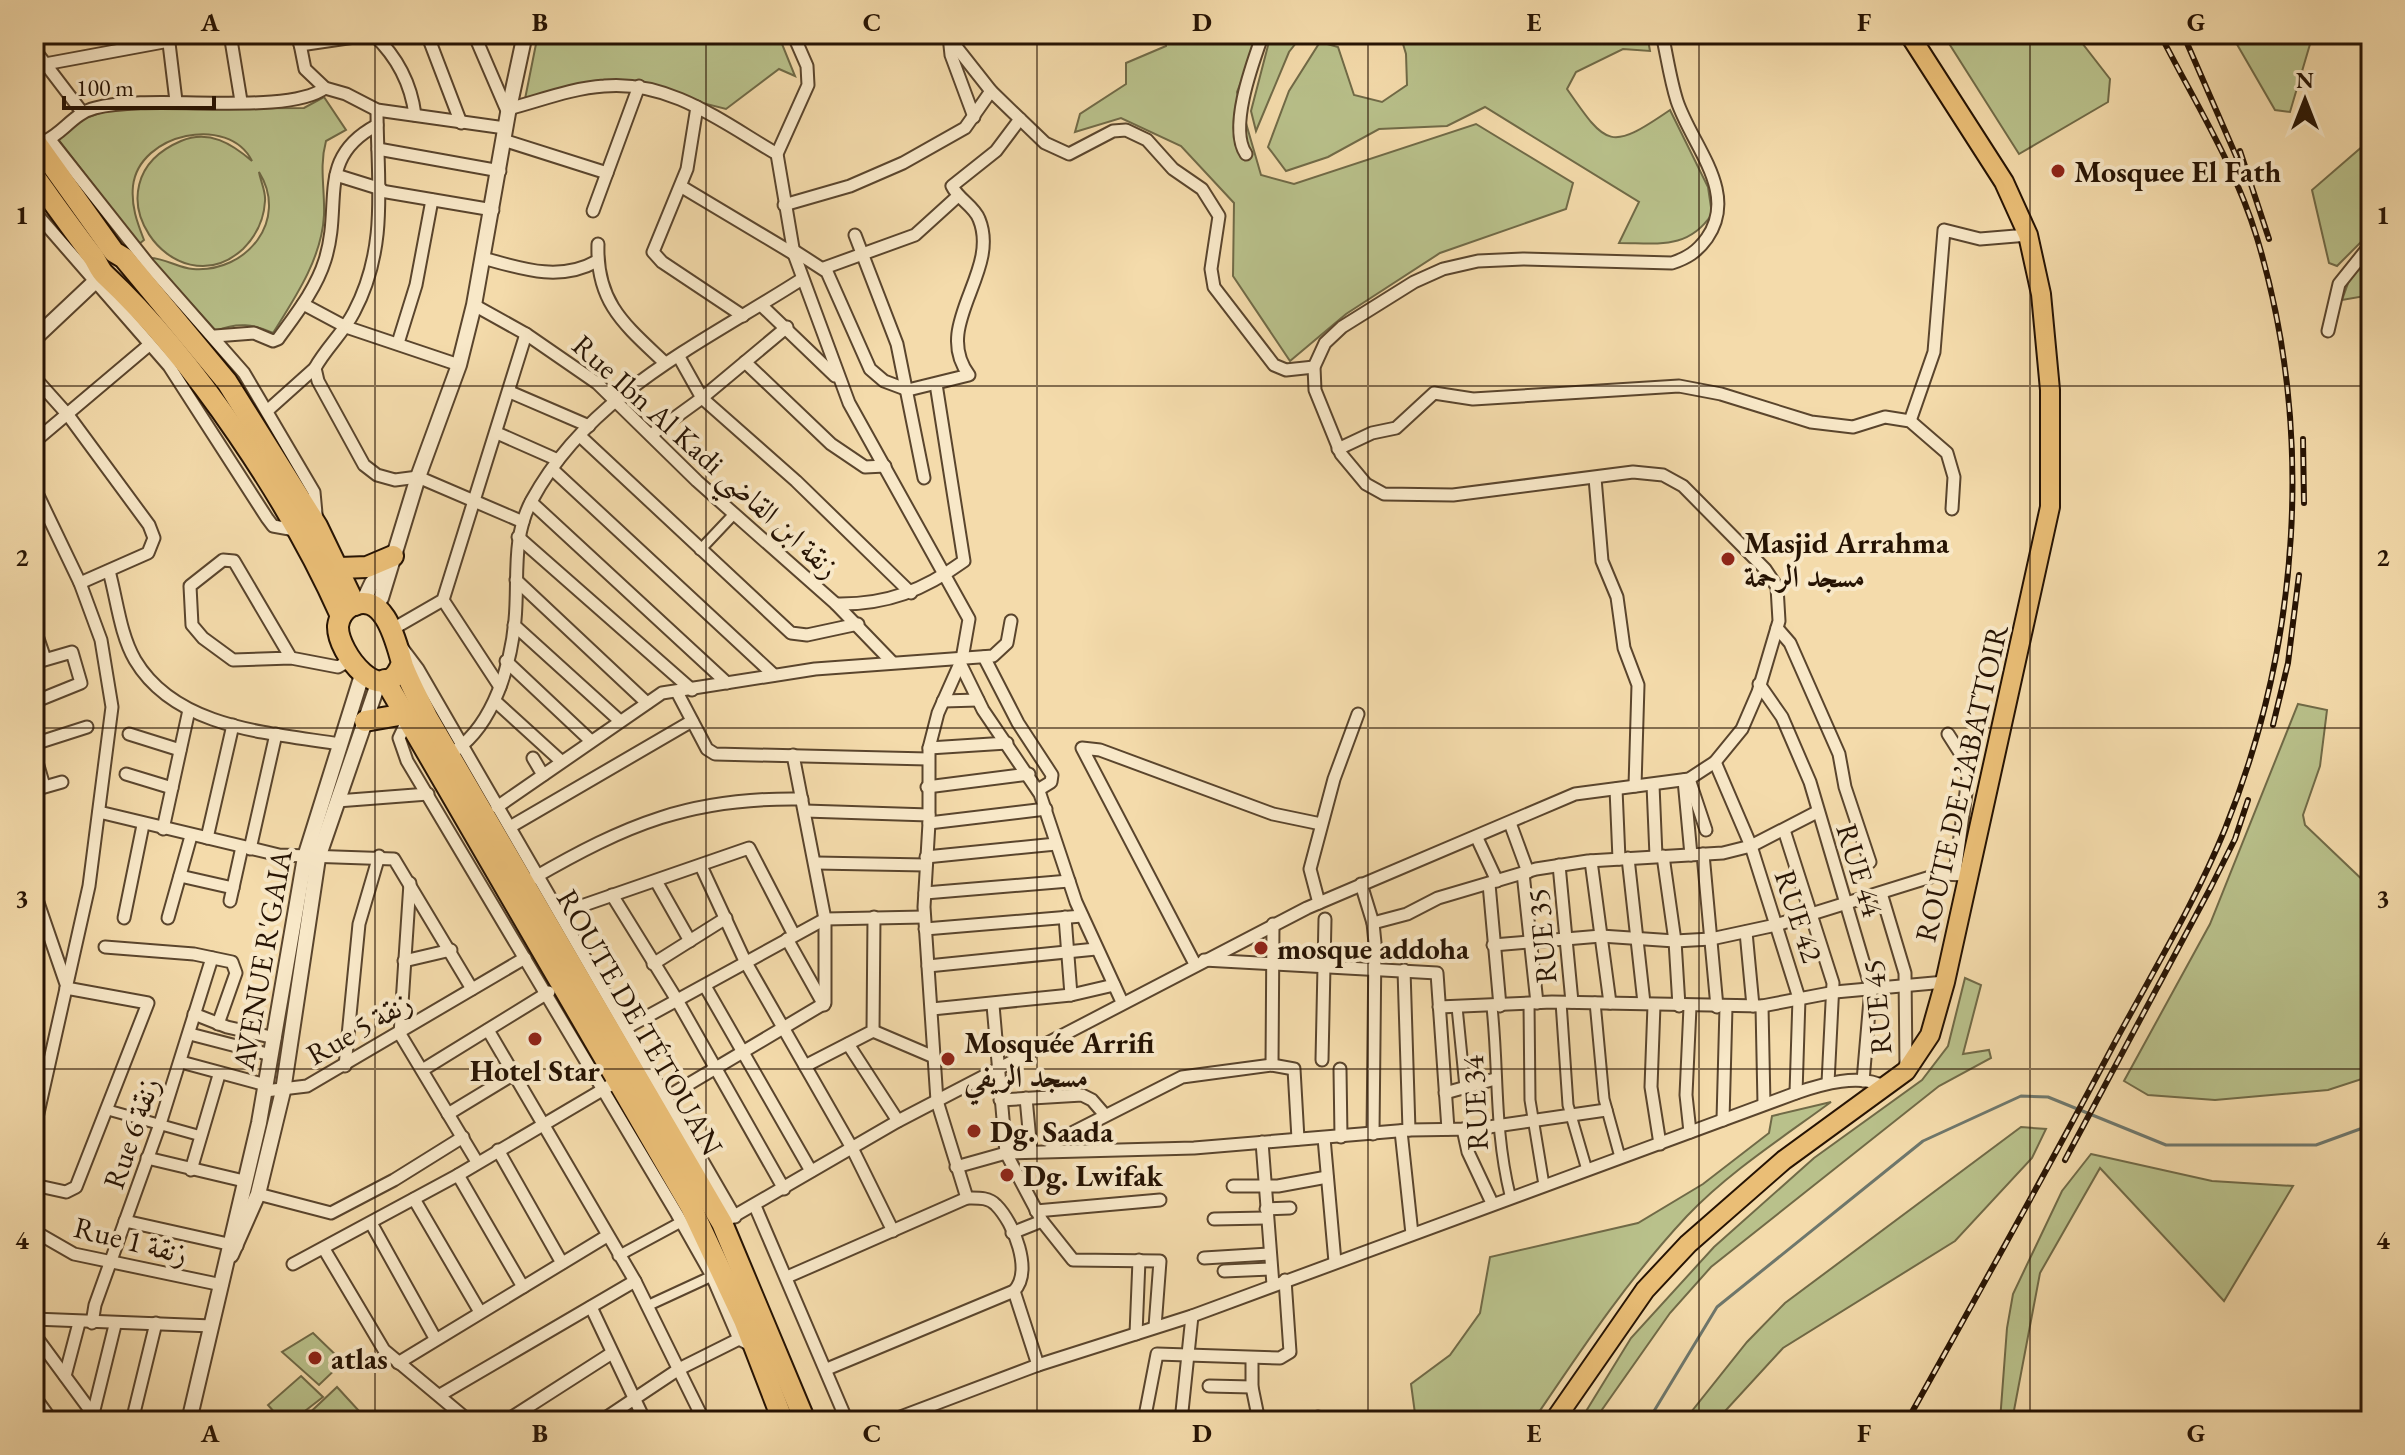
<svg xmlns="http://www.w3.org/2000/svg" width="2405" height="1455" font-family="'EB Garamond',Amiri,serif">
  <rect width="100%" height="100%" fill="#f4dbab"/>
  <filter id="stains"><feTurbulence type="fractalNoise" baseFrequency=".0025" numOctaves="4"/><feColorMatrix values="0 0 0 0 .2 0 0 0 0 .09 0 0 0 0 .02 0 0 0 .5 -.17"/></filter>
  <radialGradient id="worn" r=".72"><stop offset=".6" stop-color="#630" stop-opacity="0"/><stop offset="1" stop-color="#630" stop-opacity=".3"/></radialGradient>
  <g fill="#b9c18b" stroke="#706a47" stroke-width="2">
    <polygon points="538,34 778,34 795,76 779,69 726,109 616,81 525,99"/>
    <polygon points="1166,34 1260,34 1237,92 1261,175 1294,184 1476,124 1573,183 1566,209 1440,253 1346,314 1290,361 1233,276 1234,203 1181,146 1121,118 1075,132 1080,114 1126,84 1126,63 1166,46"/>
    <polygon points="1271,34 1303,34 1289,52 1256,131 1251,111"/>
    <path d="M1400 34H1647L1650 51 1623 49 1576 72 1567 89C1607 147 1610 151 1670 110L1708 187 1712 214C1688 250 1658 243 1619 243L1639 202 1485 107 1447 126 1379 129 1328 157 1286 171 1268 147 1289 91 1320 42 1338 47 1354 95 1382 102 1407 85 1406 54Z"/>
    <polygon points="1943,34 2075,34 2110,79 2108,102 2019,154"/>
    <polygon points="2231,34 2313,34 2290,112 2275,110"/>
    <path d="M324 97 346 130 326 141C319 167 325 189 324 215 322 258 295 298 273 333 254 324 237 322 216 331L150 258C165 258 178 268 193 269 247 273 289 220 259 172 260 180 266 191 265 201 264 220 257 235 243 249 174 312 82 183 181 141 209 129 232 144 252 161 229 114 139 133 133 186 131 206 137 222 144 240L139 244 58 139 83 119 111 109 304 108Z"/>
    <polygon points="2371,139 2371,232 2337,266 2329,263 2312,190"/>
    <polygon points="2371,254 2371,295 2342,300 2351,275"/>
    <polygon points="2298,704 2327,710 2320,766 2303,815 2305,825 2371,888 2371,1076 2328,1090 2215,1100 2148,1095 2124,1081 2210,924"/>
    <polygon points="1965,978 1981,985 1963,1054 1989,1050 1991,1058 1939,1086 1711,1267 1670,1313 1594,1421 1580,1421 1631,1338 1714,1247 1814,1158 1922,1080 1948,1046"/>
    <path d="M1831 1102C1782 1138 1729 1172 1687 1216 1628 1279 1581 1350 1533 1421H1416L1411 1384 1450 1355 1480 1313 1490 1257 1638 1223 1703 1184 1769 1133 1772 1116Z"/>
    <polygon points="2021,1127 2046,1129 2032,1158 1955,1241 1783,1348 1716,1421 1684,1421 1747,1342 1785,1303"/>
    <polygon points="2091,1154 2212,1181 2293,1186 2224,1301 2100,1168 2040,1273 2012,1421 2000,1421 2007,1328 2013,1294 2062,1191"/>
    <polygon points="313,1333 343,1362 319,1385 282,1352"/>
    <polygon points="301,1376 323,1397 292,1421 282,1421 268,1405"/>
    <polygon points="337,1387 359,1411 348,1421 301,1421"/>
  </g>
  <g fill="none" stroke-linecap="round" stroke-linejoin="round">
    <polyline stroke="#6e776c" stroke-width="3" points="1648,1421 1717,1307 1923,1141 2021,1096 2048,1097 2166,1145 2316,1145 2371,1125"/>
    <g stroke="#5a452d" stroke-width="13">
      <g id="pedestrian">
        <polyline points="700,550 734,514"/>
        <polyline points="1561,1002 1568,1105 1587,1170"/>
        <polyline points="1595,1002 1604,1099 1620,1157"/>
        <polyline points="1529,1003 1530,1100 1544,1185"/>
        <polyline points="1457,1007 1465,1087"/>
        <path d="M1492 1007C1499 1073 1494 1129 1510 1195"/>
        <polyline points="108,1110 201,1136"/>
        <polyline points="618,1256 681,1222"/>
        <polyline points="647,1306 712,1276"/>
      </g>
    </g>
    <g stroke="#5a452d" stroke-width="15">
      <g id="minor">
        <polyline points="230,34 241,101"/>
        <polyline points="298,34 305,69 325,88 346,94 377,110 505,128"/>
        <polyline points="427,34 461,123"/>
        <polyline points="474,34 508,113"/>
        <polyline points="793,34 807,66 808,85 777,154 794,254 849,403 969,619 962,659 938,713 929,748 929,823 924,907 937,1101 967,1198"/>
        <polyline points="946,34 991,91 1020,119 1045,143 1069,154 1113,131 1126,130 1147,140 1173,169 1202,189 1219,216 1211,269 1214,287 1274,365 1286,370 1314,367"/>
        <polyline points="168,35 176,101"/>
        <path d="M374 35C397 57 411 83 415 115"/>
        <polyline points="949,36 951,55 974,117"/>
        <polyline points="300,45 375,34"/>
        <polyline points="34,49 82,112"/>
        <polyline points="45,64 169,41"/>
        <polyline points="697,107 687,169 653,252 662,262 743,316"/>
        <path d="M508 109C539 101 572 88 604 86 670 80 722 122 777 154"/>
        <path d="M377 110C377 181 389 246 354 312 344 332 326 348 315 368L318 381 364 465 377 475 395 480 418 477 523 522"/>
        <polyline points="50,140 149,265 244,373 314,492 317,524"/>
        <polyline points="503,140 607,173"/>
        <path d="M45 141C63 133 74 113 95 108 154 93 285 117 325 88"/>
        <polyline points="378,149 500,171"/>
        <path d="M1246 154C1228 128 1253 62 1263 34"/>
        <polyline points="336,175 381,189"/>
        <polyline points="682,187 794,254"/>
        <polyline points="381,191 493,210"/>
        <polyline points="784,205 850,186 903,163 965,128 991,91"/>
        <polyline points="34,211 169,366 267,518 273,526 295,530"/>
        <polyline points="593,211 639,86"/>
        <polyline points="855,235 897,344 924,478"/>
        <path d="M598 244C596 303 625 325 665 363"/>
        <path d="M793 250 827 272 870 369 884 381 908 390 969 375C931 325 1001 272 979 219 974 206 958 199 952 186L996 151 1020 119"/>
        <path d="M483 258C522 269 560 282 597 261"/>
        <polyline points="824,268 915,235 958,196"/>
        <polyline points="303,304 346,327 459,365"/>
        <polyline points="474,305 526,334 597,383 697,481 836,604 892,662"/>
        <polyline points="761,305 835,376"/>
        <polyline points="2328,331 2339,284 2371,244"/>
        <path d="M215 336 254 333 273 341 278 339C296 314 316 289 325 260 343 203 315 158 377 125"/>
        <polyline points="398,343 416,285 432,200"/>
        <polyline points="679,357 702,398 796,481 911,593"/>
        <polyline points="745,362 831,444 865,467 885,466"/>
        <polyline points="34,377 68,415 149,525 154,538 148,553 80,583"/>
        <polyline points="510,392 589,426"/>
        <polyline points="267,411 315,368"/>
        <polyline points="1910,421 1934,352 1944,230 1980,239 2028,235"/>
        <polyline points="497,433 558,460"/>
        <polyline points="651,435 702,398 787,327"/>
        <polyline points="580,436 791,633 807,635 858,624"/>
        <polyline points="34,442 149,345"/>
        <polyline points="1338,449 1372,433 1396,428 1434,393 1473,399 1679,386 1721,394 1811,422 1853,427 1885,417 1910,421 1947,453 1954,477 1952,509"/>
        <polyline points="552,469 774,675"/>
        <polyline points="1595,478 1602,561 1617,597 1624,648 1638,685 1635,786"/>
        <polyline points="34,487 80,583 101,640 112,707 89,886 34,1131"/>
        <polyline points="531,502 727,683"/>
        <polyline points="518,537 692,690"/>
        <path d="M109 571C117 600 120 634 135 660 176 729 270 733 340 744"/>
        <polyline points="516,580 647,703"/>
        <polyline points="443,600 500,687"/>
        <path d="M836 604C887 605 924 590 964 561L936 384"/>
        <polyline points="514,625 620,721"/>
        <polyline points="34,627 45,659"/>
        <polyline points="1777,628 1790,643 1839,754 1845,787 1870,862"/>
        <polyline points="391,630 443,600 526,334"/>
        <polyline points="400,645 418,669 735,1217"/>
        <polyline points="984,657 1018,723 1052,775 1051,782 1038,790"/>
        <polyline points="291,658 234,561 223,560 190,586 192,625 203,638 233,660 291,658 338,667 352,659"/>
        <polyline points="506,661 591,741"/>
        <polyline points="34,663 72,652 81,683 34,702"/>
        <polyline points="960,663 983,710 1040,794 1076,902 1122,1002"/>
        <polyline points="1759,684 1782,717 1810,782 1871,988 1863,1081"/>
        <polyline points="677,692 707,749 715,754 928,759"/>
        <polyline points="495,701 561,761"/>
        <polyline points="943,701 978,700"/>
        <polyline points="408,719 399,738 407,761 677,1214 712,1276 739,1339 752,1346"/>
        <polyline points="129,734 180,750"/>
        <polyline points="1948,734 1962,756 1968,778 1955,873"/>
        <polyline points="34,744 87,727"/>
        <polyline points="929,748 1007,743"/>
        <path d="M456 750C494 723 511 664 515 620 519 579 511 538 532 500 590 393 704 342 802 279"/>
        <polyline points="34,752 44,786"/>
        <polyline points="533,758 543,775"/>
        <polyline points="1715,762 1751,846 1799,998 1796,1093"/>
        <polyline points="126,774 172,788"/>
        <polyline points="1689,779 1706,830"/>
        <polyline points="1684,780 1691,855"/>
        <polyline points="1653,785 1656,856"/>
        <polyline points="927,787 1029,774"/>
        <polyline points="1616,789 1619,859"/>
        <polyline points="34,790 62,782"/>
        <polyline points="337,801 428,794"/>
        <polyline points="497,807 662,693 815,669 993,656 1007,643 1011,621"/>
        <polyline points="805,811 929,815"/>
        <polyline points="99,812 279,855 394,859 472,989"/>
        <polyline points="929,823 1046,809"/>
        <polyline points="1510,823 1528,872"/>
        <polyline points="510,827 692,721"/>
        <polyline points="163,829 189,710"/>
        <polyline points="1784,830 1833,983 1828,1083"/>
        <polyline points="207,838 233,725"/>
        <polyline points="1477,838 1497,881"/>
        <polyline points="250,849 276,734"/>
        <polyline points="1703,854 1717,1007"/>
        <polyline points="1663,856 1675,941 1679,1006"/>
        <polyline points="926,857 1056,844"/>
        <polyline points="1628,858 1644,1003"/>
        <polyline points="1591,861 1610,1003"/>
        <polyline points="816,863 926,865"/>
        <polyline points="1559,865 1572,1002"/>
        <polyline points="701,866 745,961 852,1148 893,1231"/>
        <polyline points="1523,873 1537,1003"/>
        <polyline points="180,876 233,888"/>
        <path d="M532 879C627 824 691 797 802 799"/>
        <polyline points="656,881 690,941"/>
        <polyline points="1361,884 1373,923 1375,943 1373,1134"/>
        <polyline points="1489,884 1500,1006"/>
        <polyline points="34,891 66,984"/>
        <polyline points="925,893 1069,881"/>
        <polyline points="1881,893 1905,973 1906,1068"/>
        <polyline points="612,895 677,1000 784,1189"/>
        <polyline points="230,901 242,847"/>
        <polyline points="1319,903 1310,869 1334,779 1358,714"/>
        <polyline points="561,913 749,848 794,935"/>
        <polyline points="1065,917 1071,995"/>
        <polyline points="124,918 143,825"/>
        <polyline points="168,918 191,836"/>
        <polyline points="1373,923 1407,914 1438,898 1536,869 1588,861 1723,853 1751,846 1817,812"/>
        <polyline points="925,929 1082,916"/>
        <polyline points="1746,932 1753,1006"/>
        <polyline points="787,939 824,1005"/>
        <polyline points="1493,945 1601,936 1675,941 1711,939 1776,925 1940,874 1966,875"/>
        <polyline points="105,947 194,954 232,962 236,973 218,1024"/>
        <polyline points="1204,960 1437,973 1448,1129"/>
        <polyline points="404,961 451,950"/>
        <polyline points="653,964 726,918"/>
        <polyline points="1195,964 1082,748 1100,750 1273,814 1321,824"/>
        <polyline points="928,966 1096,949"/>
        <polyline points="1404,970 1409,1130"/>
        <polyline points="705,986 811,1171"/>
        <polyline points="993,1005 1006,1153 1042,1221 1073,1260 1160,1261 1155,1327"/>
        <polyline points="1654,1005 1651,1087 1660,1144"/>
        <polyline points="1762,1006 1764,1104"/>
        <polyline points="1439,1007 1552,1002 1762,1006 1835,992 1945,982"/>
        <polyline points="932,1009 1071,995 1114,985"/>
        <polyline points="194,1014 227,1027 275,1038"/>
        <polyline points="628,1027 825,919 924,917"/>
        <polyline points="488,1030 635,1281 704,1421"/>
        <polyline points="873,1031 934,1057"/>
        <polyline points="190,1034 271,1055"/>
        <polyline points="400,1034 410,883"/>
        <polyline points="400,1034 477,1162"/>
        <polyline points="848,1044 898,1121"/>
        <polyline points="1322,1060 1325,919"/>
        <polyline points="181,1062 266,1085"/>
        <polyline points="1272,1065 1273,924"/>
        <polyline points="345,1066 359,924 379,856"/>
        <polyline points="805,1066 873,1031 874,917"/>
        <polyline points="424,1069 549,992"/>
        <polyline points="1340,1069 1341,1137"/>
        <polyline points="265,1091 307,1086 525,958"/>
        <polyline points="1445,1093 1495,1079"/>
        <polyline points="667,1097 825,1003 825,919 793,755"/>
        <polyline points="1026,1098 1031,1151"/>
        <polyline points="1000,1100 1082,1095 1092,1100 1105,1115"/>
        <polyline points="448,1114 514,1074"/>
        <polyline points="1723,1120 1726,1007"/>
        <polyline points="1463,1129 1468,1152 1492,1203"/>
        <polyline points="1401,1131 1412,1234"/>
        <polyline points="1690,1132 1686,1095 1690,1007"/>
        <polyline points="1324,1138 1335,1262"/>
        <polyline points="1262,1142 1273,1285"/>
        <polyline points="498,1150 562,1263"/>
        <polyline points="1050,1150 1058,1140 1182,1077 1272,1065 1294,1069 1298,1139"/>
        <polyline points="147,1158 244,1181"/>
        <polyline points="956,1167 1006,1153 1194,1148 1409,1130 1475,1129 1606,1110"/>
        <polyline points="191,1170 219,1075"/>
        <polyline points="458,1175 523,1287"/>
        <polyline points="34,1185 66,1192 76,1187 148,1003 66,988"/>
        <polyline points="1233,1186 1278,1186 1327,1177"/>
        <polyline points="258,1194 331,1213 394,1180 463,1137"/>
        <polyline points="414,1199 480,1312"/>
        <polyline points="755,1206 847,1421"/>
        <polyline points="1266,1209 1290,1208"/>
        <polyline points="1036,1211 1160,1200"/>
        <polyline points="1214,1219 1266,1218"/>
        <polyline points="125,1221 237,1246"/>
        <polyline points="371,1223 435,1338"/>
        <path d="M722 1223 898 1121 1307 908 1575 794 1689 779 1715 762 1742 729 1758 692 1779 621 1777 587 1765 569 1683 486 1663 475 1633 472 1453 495 1384 494 1366 484 1341 454 1315 390 1314 367 1325 343 1342 327 1414 282 1443 269 1478 261 1523 259 1672 263C1687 258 1697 252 1707 238 1739 192 1692 146 1677 101 1670 79 1667 56 1662 34"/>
        <polyline points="34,1231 74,1254 222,1285"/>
        <polyline points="1012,1233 1042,1221"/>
        <polyline points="324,1249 384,1350 469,1421"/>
        <polyline points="1204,1258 1269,1254"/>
        <polyline points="293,1264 458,1175 609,1086"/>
        <polyline points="1224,1271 1270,1269"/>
        <path d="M787 1277 967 1198C977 1198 989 1197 996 1205 1014 1223 1033 1271 1014 1291L827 1369"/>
        <polyline points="1014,1291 1038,1365"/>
        <polyline points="591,1307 645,1421"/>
        <polyline points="34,1319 212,1326"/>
        <polyline points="92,1323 95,1305 160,1124 212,958"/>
        <polyline points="34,1334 98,1421"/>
        <polyline points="1136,1334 1139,1260"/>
        <polyline points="1252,1358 1252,1387 1259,1421"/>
        <polyline points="398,1363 607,1236"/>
        <polyline points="65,1376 79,1323"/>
        <polyline points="1209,1386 1252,1387"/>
        <polyline points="440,1395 635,1281"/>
        <polyline points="34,1396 52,1421"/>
        <polyline points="93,1414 115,1325"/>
        <polyline points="1318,1417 1318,1421"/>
        <polyline points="132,1421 156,1323"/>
        <polyline points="506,1421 612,1353"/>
        <polyline points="601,1421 679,1369 739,1339"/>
        <path d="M890 1421 1038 1365 1192 1316 1796 1093C1822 1084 1860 1073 1885 1087"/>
        <polyline points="1144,1421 1157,1354 1280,1358 1290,1352 1285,1280"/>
        <polyline points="1181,1421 1192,1316"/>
        <polyline points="1220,1421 1226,1418 1258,1421"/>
      </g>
    </g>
    <g stroke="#5a452d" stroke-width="18">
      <g id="tertiary">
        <polyline points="34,339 103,274"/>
        <polyline points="362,604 372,583 390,564"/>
        <polyline points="374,606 381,598 418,477 459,365 474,305 508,113 525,34"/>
        <polyline points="231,1255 258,1194 283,1091 318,858 379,681"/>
        <polyline points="189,1421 259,1123 305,857 362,675"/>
      </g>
    </g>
    <g stroke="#261303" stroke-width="22">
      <polyline id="primary" points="1554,1421 1645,1290 1688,1244 1784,1160 1906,1071 1930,1035 1945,982 2050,507 2050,390 2041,294 2028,235 2004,182 1909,34"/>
    </g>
    <g stroke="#261303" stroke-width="24">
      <g id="trunk">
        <polyline points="34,140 114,252 124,258 227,382 317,526 355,605"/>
        <path d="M34 176C53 202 72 229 92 255 97 261 99 270 105 275 195 359 291 503 341 616"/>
        <polyline points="340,568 367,567 393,556"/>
        <path d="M402 663C384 712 337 653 338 626 339 618 344 610 351 606 386 589 397 647 403 666 410 684 419 700 427 717L722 1223 805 1421"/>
        <polyline points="385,680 691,1207 744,1320 783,1421"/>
        <polyline points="365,721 405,714"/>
      </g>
    </g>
    <use href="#pedestrian" stroke="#f8e8c8" stroke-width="9"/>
    <use href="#minor" stroke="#f8e8c8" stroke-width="11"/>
    <use href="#tertiary" stroke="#f8e8c8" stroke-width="14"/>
    <use href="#primary" stroke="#eabe76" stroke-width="18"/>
    <use href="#trunk" stroke="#eabe76" stroke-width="20"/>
    <g stroke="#261303" stroke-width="6">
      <g id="rail">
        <polyline points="2183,34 2240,165"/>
        <polyline points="2240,151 2269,239"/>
        <polyline points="2303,439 2304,503"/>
        <polyline points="2273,725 2288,663 2299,575"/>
        <polyline points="2065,1160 2211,887 2235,839 2248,800"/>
        <path d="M1907 1421C1977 1296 2047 1171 2114 1044 2152 973 2195 903 2225 829 2300 643 2315 431 2257 238 2235 165 2194 101 2160 34"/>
      </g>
    </g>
    <use href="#rail" stroke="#f8e8c8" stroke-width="3" stroke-dasharray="9" stroke-linecap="butt"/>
  </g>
  <path fill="none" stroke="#261303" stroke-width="2" stroke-opacity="0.55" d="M375 34V1421M706 34V1421M1037 34V1421M1368 34V1421M1699 34V1421M2030 34V1421M34 386H2371M34 728H2371M34 1069H2371"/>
  <g fill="#8f2418" stroke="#f8e8c8" stroke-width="3">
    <circle cx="2058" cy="171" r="8"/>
    <circle cx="1728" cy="559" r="8"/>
    <circle cx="1261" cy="948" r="8"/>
    <circle cx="535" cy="1039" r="8"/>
    <circle cx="948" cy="1059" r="8"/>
    <circle cx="974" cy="1131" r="8"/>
    <circle cx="1007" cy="1175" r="8"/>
    <circle cx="315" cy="1358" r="8"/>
  </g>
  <g text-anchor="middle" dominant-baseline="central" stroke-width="8" stroke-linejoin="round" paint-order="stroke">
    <g font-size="30" font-weight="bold" fill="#261303" stroke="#f8e8c8" text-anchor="start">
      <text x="2074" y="171">Mosquee El Fath</text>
      <text x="1744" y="542">Masjid Arrahma<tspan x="1744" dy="34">مسجد الرحمة</tspan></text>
      <text x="1277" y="948">mosque addoha</text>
      <text x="964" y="1042">Mosquée Arrifi<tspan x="964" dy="34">مسجد الريفي</tspan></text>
      <text x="535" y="1070" text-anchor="middle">Hotel Star</text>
      <text x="990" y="1131">Dg. Saada</text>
      <text x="1023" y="1175">Dg. Lwifak</text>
      <text x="331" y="1358">atlas</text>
    </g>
    <g font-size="30" fill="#261303" stroke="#f8e8c8">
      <text transform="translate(706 456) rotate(42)">Rue Ibn Al Kadi زنقة ابن القاضي</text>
      <text transform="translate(1961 783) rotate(-77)">ROUTE DE L’ABATTOIR</text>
      <text transform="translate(1860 870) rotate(73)">RUE 44</text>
      <text transform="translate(1799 916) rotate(72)">RUE 42</text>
      <text transform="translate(1542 936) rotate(-95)">RUE 35</text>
      <text transform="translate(262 960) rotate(-80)">AVENUE R'GAIA</text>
      <text transform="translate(1877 1007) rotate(-95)">RUE 45</text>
      <text transform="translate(640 1022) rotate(60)">ROUTE DE TÉTOUAN</text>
      <text transform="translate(359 1028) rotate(-30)">Rue 5 زنقة</text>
      <text transform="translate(1475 1103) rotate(-93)">RUE 34</text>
      <text transform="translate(131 1133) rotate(-71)">Rue 6 زنقة</text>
      <text transform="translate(131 1240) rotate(14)">Rue 1 زنقة</text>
    </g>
  </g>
  <rect width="2405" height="1455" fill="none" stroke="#f4dbab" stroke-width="88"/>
  <g transform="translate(2305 100)" stroke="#f8e8c8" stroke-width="6" paint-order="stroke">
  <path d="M0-6L14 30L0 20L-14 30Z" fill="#261303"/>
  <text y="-12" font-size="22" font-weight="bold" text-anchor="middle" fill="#261303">N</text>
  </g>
  <path d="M64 96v12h150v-12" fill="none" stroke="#261303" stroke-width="4"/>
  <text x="76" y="96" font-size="24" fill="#261303" stroke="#f8e8c8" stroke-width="6" paint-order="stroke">100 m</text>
  <rect x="44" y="44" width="2317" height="1367" fill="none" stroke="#261303" stroke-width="3"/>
  <g font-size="26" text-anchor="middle" font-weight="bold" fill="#261303">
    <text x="210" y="31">A</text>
    <text x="540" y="31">B</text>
    <text x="872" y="31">C</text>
    <text x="1202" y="31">D</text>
    <text x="1534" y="31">E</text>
    <text x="1864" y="31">F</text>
    <text x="2196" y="31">G</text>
    <text x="22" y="224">1</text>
    <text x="2383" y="224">1</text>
    <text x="22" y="566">2</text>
    <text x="2383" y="566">2</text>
    <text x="22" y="907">3</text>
    <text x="2383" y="907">3</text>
    <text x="22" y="1249">4</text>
    <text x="2383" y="1249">4</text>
    <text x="210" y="1442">A</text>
    <text x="540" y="1442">B</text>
    <text x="872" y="1442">C</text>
    <text x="1202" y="1442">D</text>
    <text x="1534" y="1442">E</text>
    <text x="1864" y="1442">F</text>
    <text x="2196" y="1442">G</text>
  </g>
  <rect width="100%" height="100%" filter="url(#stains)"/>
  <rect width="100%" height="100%" fill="url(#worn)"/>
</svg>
